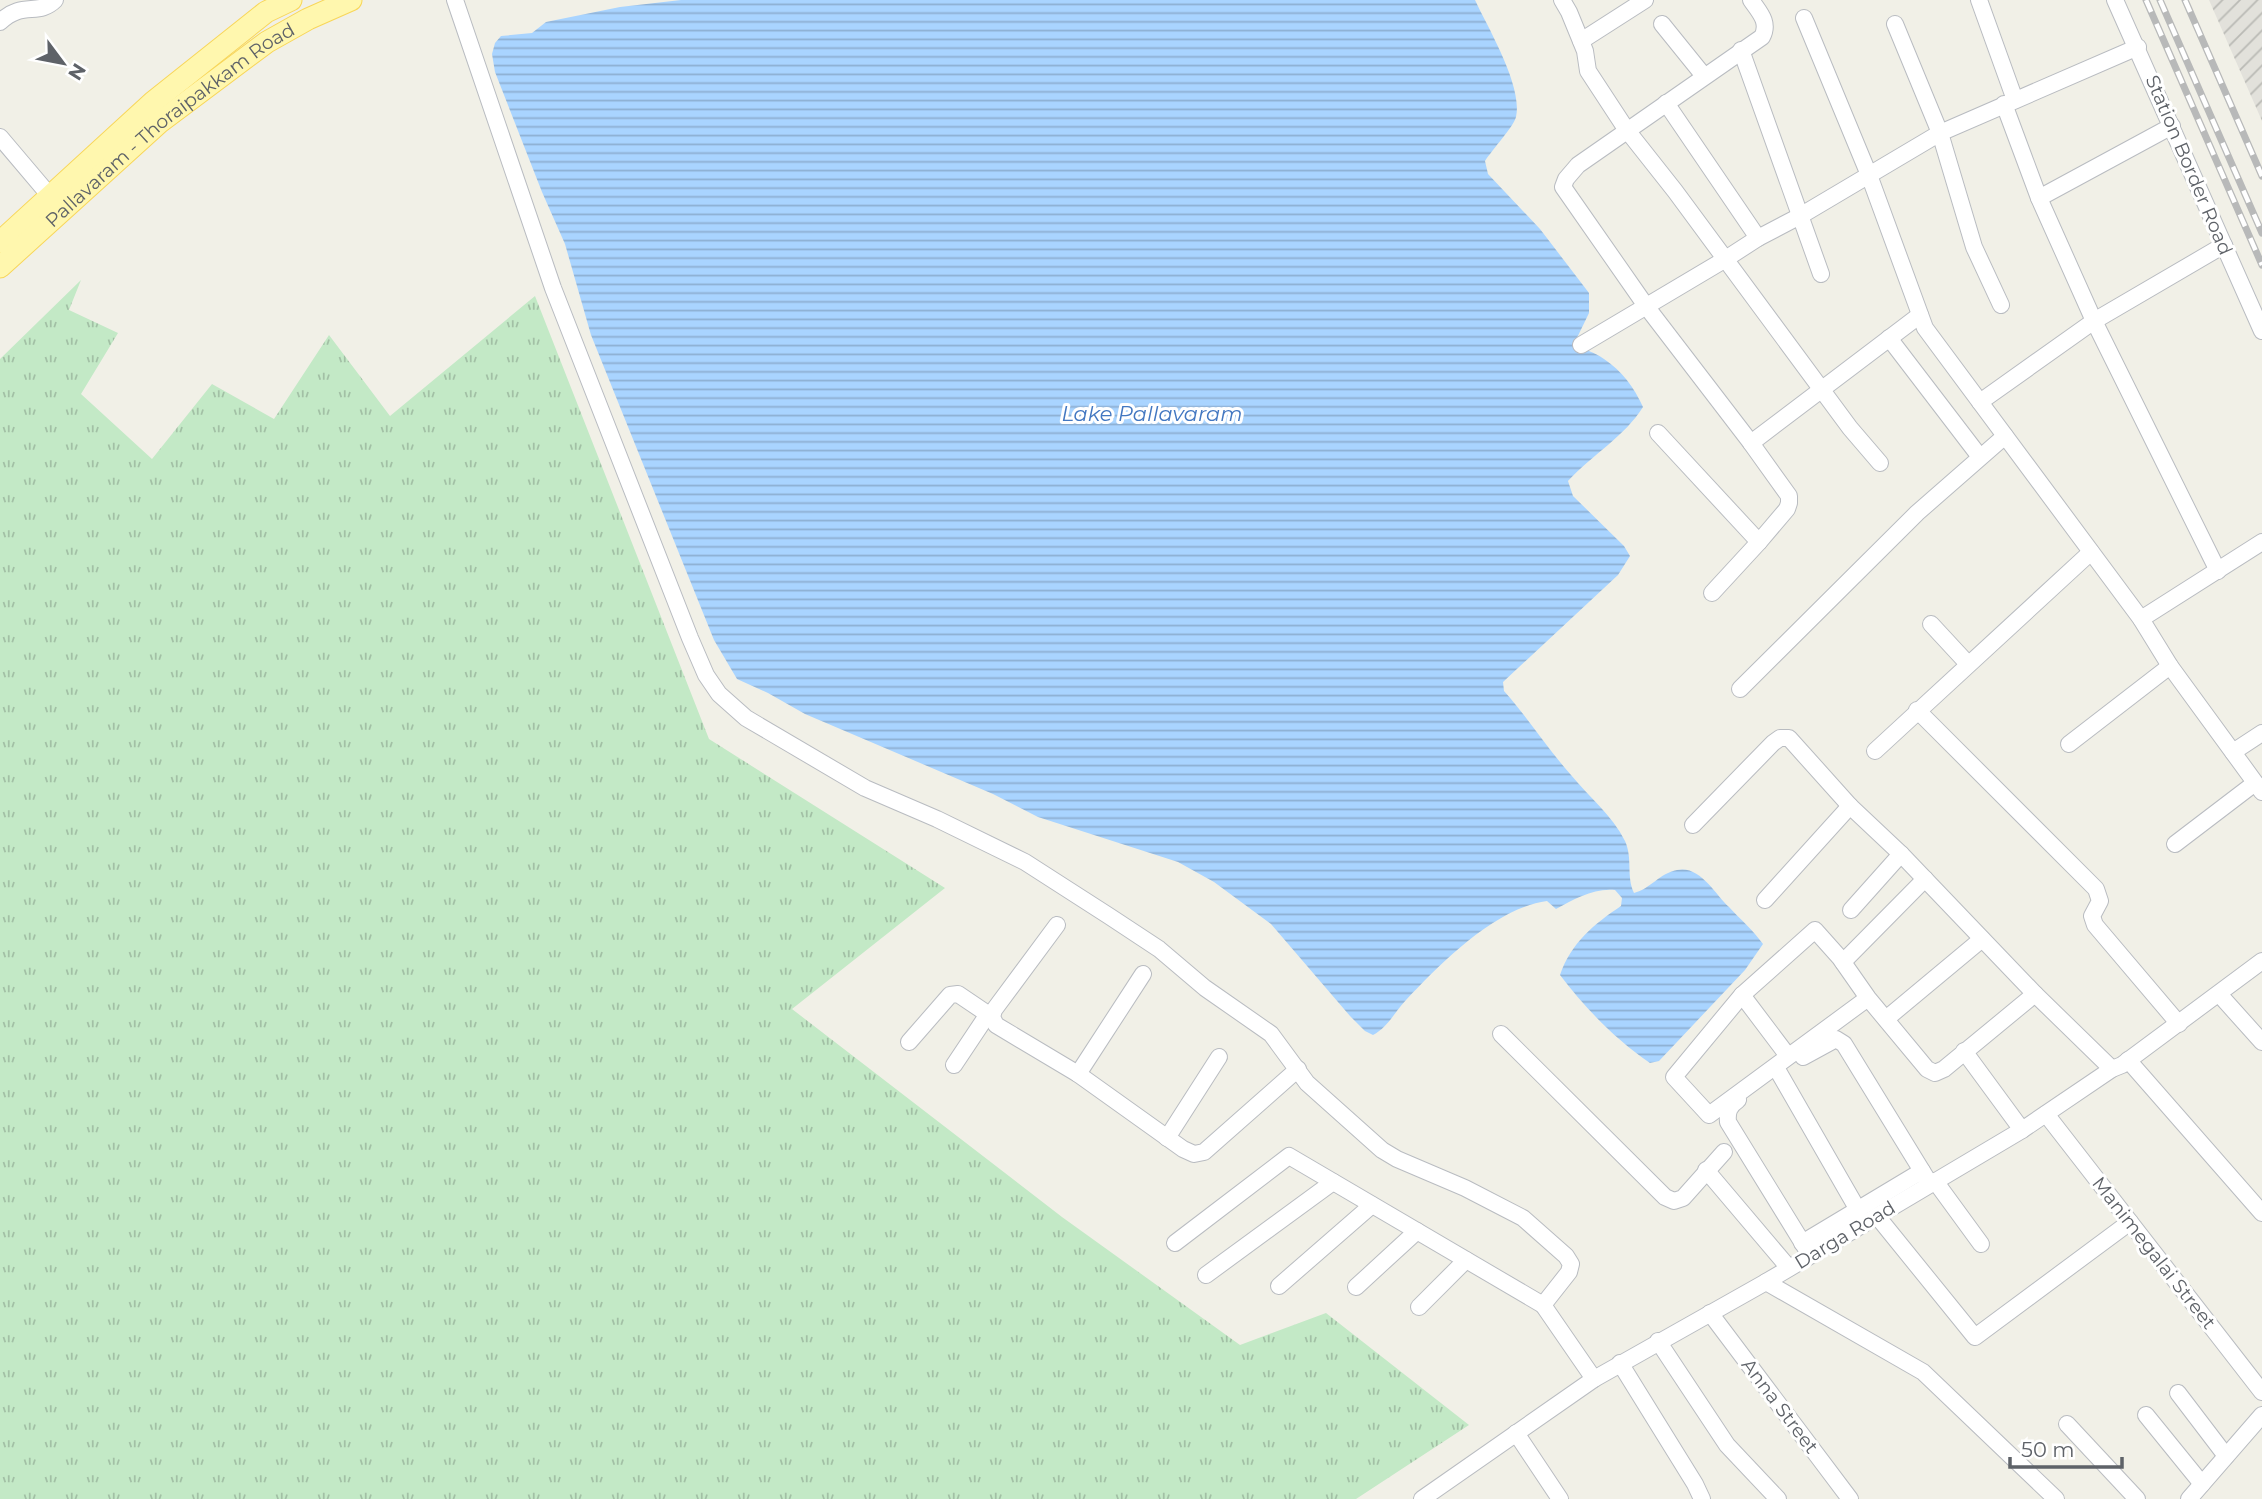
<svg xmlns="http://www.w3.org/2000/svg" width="2262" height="1499" font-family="Montserrat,sans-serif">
  <defs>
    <pattern id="industrial-furrows" width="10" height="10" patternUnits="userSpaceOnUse" patternTransform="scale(1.75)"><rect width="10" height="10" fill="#e2e1db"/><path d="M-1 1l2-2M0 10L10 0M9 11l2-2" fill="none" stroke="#babab5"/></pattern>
    <pattern id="grass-tufts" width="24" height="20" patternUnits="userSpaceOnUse" patternTransform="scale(1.75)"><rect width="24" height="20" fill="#c3e9c6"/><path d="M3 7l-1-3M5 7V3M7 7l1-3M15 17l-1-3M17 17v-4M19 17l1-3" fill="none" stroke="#a2c0a5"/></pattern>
    <pattern id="water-rules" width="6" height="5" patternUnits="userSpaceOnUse" patternTransform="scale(1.75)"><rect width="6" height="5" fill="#a9d4ff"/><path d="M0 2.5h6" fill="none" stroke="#8dafd2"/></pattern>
  </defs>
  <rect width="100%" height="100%" fill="#f1f0e7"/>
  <polygon fill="url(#industrial-furrows)" points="2209,0 2262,0 2262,121"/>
  <polygon fill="url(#grass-tufts)" points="81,280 69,310 118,333 81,394 152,459 212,384 274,419 329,335 390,416 535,296 709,739 945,888 792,1009 1062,1217 1240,1345 1326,1313 1469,1425 1356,1499 0,1499 0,359"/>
  <path fill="url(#water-rules)" d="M681 0H1475C1488 28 1523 86 1516 117 1514 126 1492 150 1485 161L1488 174 1540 229 1589 293V313L1575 342C1585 352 1594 351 1604 359 1622 371 1634 387 1643 407 1625 436 1592 455 1568 481L1573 496 1624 546 1630 556 1618 575 1503 682 1504 691C1528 718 1547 748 1571 775 1589 797 1612 815 1625 841 1633 859 1626 876 1634 893 1650 889 1660 873 1677 870 1700 865 1715 894 1729 907 1740 919 1753 930 1763 944L1745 970 1659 1061 1650 1063C1615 1039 1586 1009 1560 975 1571 943 1594 924 1621 906L1622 898 1615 890C1593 888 1575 899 1556 909L1547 901C1495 908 1441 963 1406 1000 1394 1013 1388 1027 1373 1035L1365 1031 1350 1016 1271 924 1214 882 1178 862 1038 817 993 794 805 714 768 693 737 679 714 640 591 335 565 244 542 192 495 72 492 54 495 43 501 36 532 33 546 22 620 7Z"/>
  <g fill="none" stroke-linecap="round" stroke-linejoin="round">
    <g stroke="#b9bcc1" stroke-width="18">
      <g id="minor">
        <polyline points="455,0 553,288 690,638 706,675 719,694 746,718 865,788 937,819 1025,862 1109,916 1159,949 1205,988 1271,1034 1307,1083 1382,1150 1397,1159 1465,1188 1523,1218 1566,1256 1571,1264 1569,1272 1543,1305 1594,1379"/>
        <polyline points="1562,0 1569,12 1585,51 1588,71 1626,129 1675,191 1850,428 1880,463"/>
        <polyline points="1979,0 2015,100"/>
        <polyline points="2115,0 2262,331"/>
        <polyline points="1804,18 1869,175 1925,328 2141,619 2170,666 2262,792"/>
        <path d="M0 22C23 0 38 17 55 0"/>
        <polyline points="1662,24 1704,76"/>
        <polyline points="1895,24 1940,133 1974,247 2001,305"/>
        <polyline points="1581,41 1645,0"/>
        <polyline points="1741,50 1821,274"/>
        <polyline points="1666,103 1758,238"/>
        <polyline points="2004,104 2039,198 2094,321 2218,571"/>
        <polyline points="0,137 50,196"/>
        <polyline points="2039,198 2172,126"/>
        <polyline points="1889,338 1980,457"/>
        <polyline points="1581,345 1724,260 1758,238 1800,216 1940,133 2138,47"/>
        <polyline points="1980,402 2094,321 2224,245"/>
        <polyline points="1658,433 1759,542 1787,509 1789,503 1789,496 1751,443 1920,315"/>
        <path d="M1751 443 1646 306 1563 187 1566 179 1578 165 1762 37C1770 22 1759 12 1751 0"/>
        <polyline points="1712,593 1759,542"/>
        <polyline points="2141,619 2262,542"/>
        <polyline points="1931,624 1968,664"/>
        <polyline points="1740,689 1917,513 2005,436"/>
        <polyline points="1917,710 2096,889 2100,901 2092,916 2095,925 2179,1024"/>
        <polyline points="2069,744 2170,666"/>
        <polyline points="1875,751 2091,552"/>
        <polyline points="2233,752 2262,733"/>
        <polyline points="1693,825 1773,743 1780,738 1789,738 1850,806 1901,854 2035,994 2112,1069"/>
        <polyline points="2175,844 2255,783"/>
        <polyline points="1765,900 1850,806"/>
        <polyline points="1851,910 1901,854"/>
        <polyline points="1057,925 994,1010 992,1017 996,1025 1078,1074 1183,1149 1194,1154 1204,1152 1298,1069"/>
        <polyline points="1843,962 1925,879"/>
        <polyline points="2219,994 2262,1042"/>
        <polyline points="1742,995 1788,1056"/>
        <polyline points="1868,998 1709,1115 1674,1077 1742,995 1815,930 1840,958 1868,998 1927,1069 1935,1073 1944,1069 2035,994"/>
        <polyline points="1886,1019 1982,939"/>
        <polyline points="1501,1034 1665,1197 1674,1201 1683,1198 1724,1152"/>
        <polyline points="909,1042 950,995 958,994 992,1017"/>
        <polyline points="1964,1051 2022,1130"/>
        <polyline points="1803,1057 1836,1039 1844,1044 1930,1184"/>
        <polyline points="2128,1060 2262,1213"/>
        <polyline points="954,1065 988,1014"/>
        <polyline points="1778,1071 1858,1210"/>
        <polyline points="1078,1074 1143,974"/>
        <path d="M1738 1100C1729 1106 1727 1112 1728 1122L1810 1255"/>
        <polyline points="2046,1114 2262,1392"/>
        <polyline points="1167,1138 1219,1057"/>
        <polyline points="1706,1170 1789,1268"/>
        <polyline points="1935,1181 1981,1244"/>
        <polyline points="1877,1216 1975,1337 2130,1222"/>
        <polyline points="1175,1243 1289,1156 1543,1305"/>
        <polyline points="1802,1243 1922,1171"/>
        <polyline points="1206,1275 1333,1182"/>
        <polyline points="1766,1282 1923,1372 2056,1499"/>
        <polyline points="1279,1286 1372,1205"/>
        <polyline points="1356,1287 1417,1231"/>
        <polyline points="1419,1307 1466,1260"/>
        <polyline points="1710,1313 1850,1499"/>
        <polyline points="1658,1341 1727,1445 1778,1499"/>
        <polyline points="1620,1363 1695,1484 1702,1499"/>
        <polyline points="2178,1393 2226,1456"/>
        <polyline points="2146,1415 2202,1484"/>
        <polyline points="2067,1424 2137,1499"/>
        <polyline points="1516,1433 1560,1499"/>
        <polyline points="1422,1499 1594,1379 1766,1282 2022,1130 2112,1069 2122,1065 2262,961"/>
        <polyline points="2189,1499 2262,1415"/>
      </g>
    </g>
    <g stroke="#f8d659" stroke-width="23">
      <g id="major">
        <polyline points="0,242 153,102 266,12 291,0"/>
        <path id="s1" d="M0 267 160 122 267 42 308 19 351 0"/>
      </g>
    </g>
    <use href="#minor" stroke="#fff" stroke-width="16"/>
    <use href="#major" stroke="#fff7ae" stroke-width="21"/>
    <g stroke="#b8b9b9" stroke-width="7">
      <g id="rail">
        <polyline points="2146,0 2262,265"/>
        <polyline points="2160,0 2262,233"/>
        <polyline points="2185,0 2262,176"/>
      </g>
    </g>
    <use href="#rail" stroke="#fff" stroke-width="4.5" stroke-dasharray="13" stroke-linecap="butt"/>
  </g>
  <g text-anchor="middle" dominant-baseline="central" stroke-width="6" stroke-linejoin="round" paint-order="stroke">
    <g font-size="19" fill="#5e6268" stroke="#fff">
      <text stroke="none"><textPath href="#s1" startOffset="222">Pallavaram - Thoraipakkam Road</textPath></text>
      <text transform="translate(2189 165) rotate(67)">Station Border Road</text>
      <text transform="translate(1845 1235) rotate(-31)">Darga Road</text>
      <text transform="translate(2154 1253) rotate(52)">Manimegalai Street</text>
      <text transform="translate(1780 1406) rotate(53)">Anna Street</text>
    </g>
    <g font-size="21" font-style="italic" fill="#4277c1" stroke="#fff">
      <text x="1152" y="413">Lake Pallavaram</text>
    </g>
  </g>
  <g transform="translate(63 63) rotate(122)" stroke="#ffffff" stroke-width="5" paint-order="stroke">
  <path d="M0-5L12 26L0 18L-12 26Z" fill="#5e6268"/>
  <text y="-10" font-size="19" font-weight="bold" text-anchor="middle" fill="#5e6268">N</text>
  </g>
  <path d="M2010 1457v10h112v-10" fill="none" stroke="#5e6268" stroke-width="3.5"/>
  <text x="2021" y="1457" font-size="21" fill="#5e6268" stroke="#ffffff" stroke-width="5" paint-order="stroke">50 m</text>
</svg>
